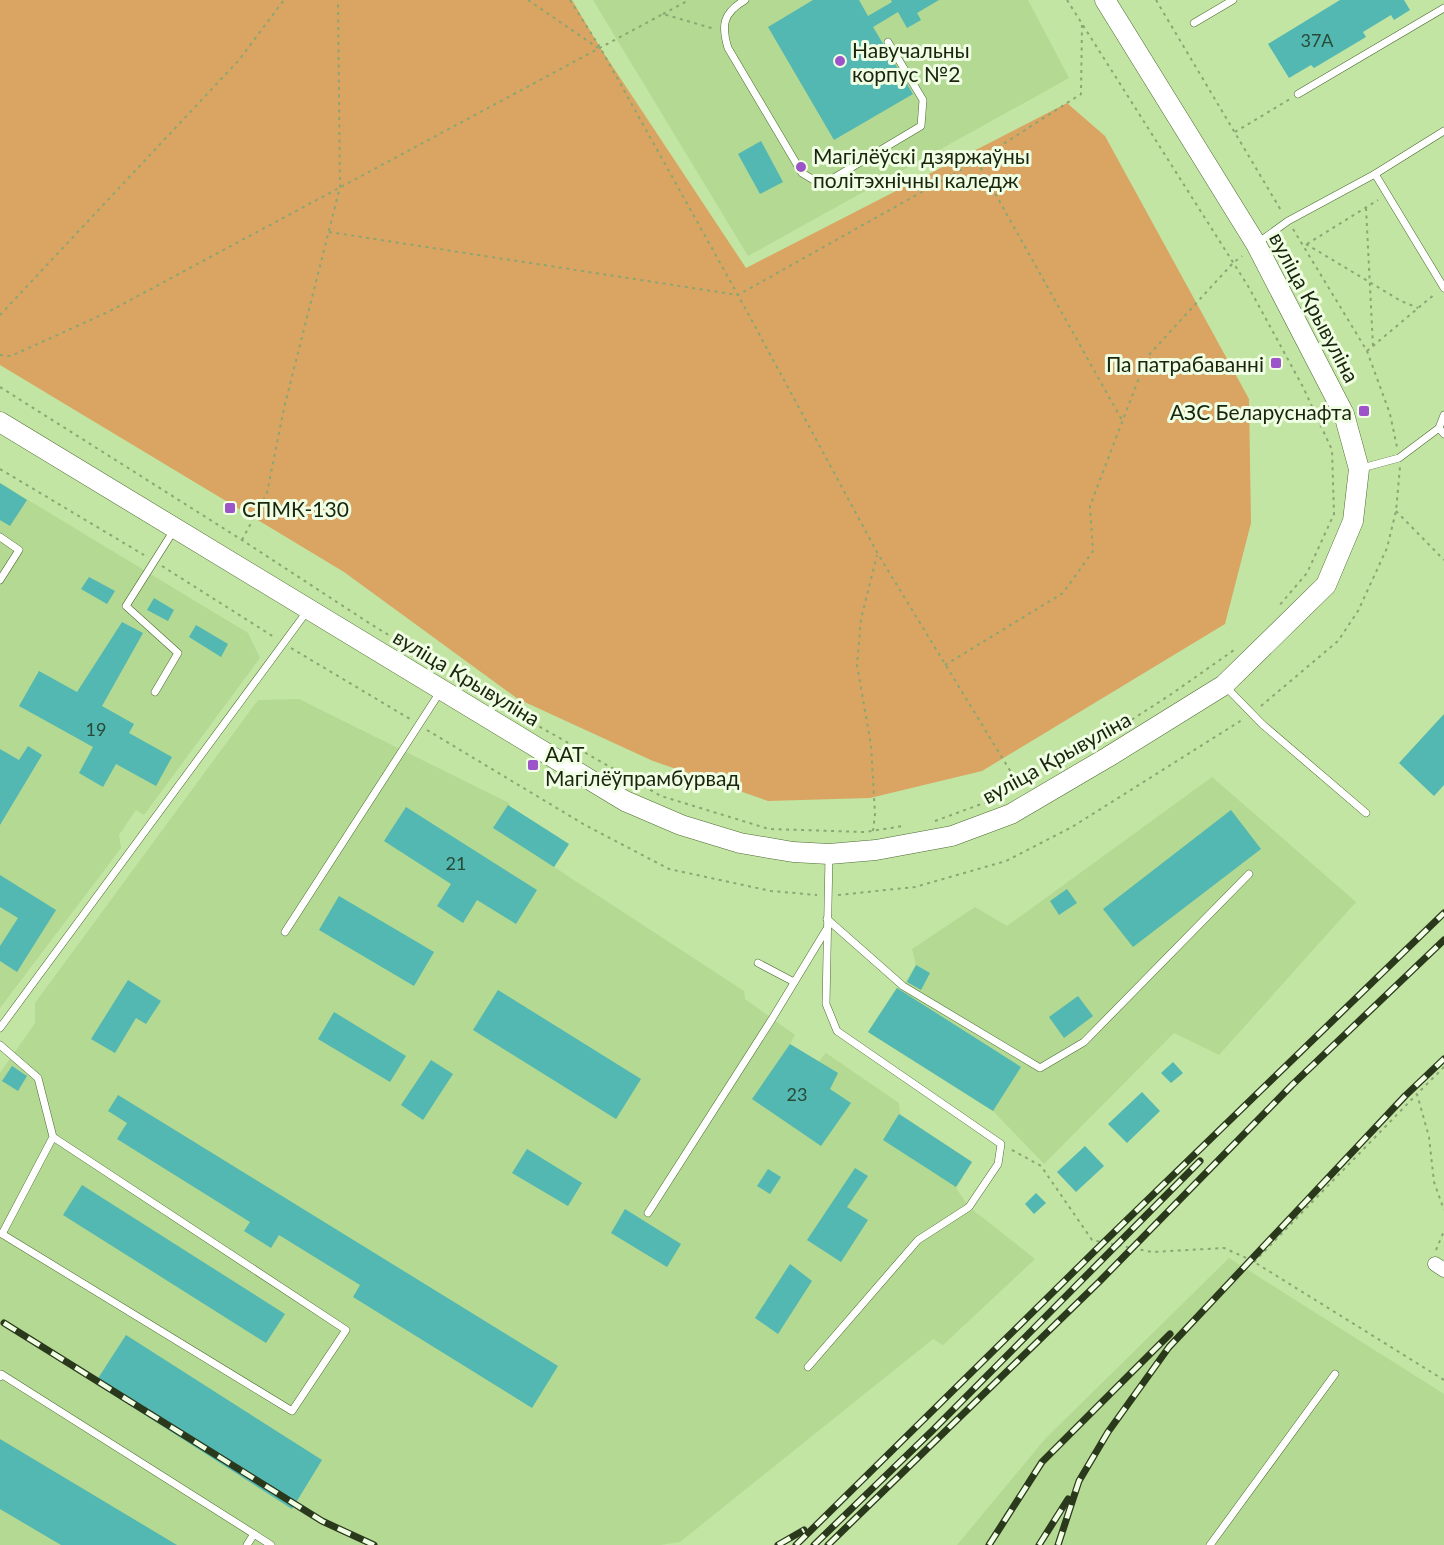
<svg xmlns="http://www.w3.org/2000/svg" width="1444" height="1545" font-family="Lato,sans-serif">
  <rect width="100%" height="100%" fill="#c2e5a4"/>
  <g fill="#b3d992">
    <polygon points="593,0 1028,0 1069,78 748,256"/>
    <polygon points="0,483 248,633 260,658 144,815 136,810 119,835 121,848 0,1008"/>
    <polygon points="299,699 509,803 510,807 569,844 554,867 744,991 745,999 795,1035 790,1044 818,1062 826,1053 899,1103 900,1114 972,1162 956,1188 969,1207 1035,1259 943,1345 933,1339 680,1542 660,1545 0,1545 0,1073 35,1023 35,1003 258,700"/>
    <polygon points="1212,777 1356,902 1219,1055 1174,1033 1044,1164 993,1111 868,1032 897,987 901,989 916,965 912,949 975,907 1007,926"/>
    <polygon points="1229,1258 1444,1394 1444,1545 957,1545 1045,1439"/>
  </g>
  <polygon fill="#daa563" points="0,0 572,0 601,49 746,268 1067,103 1105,136 1249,399 1251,523 1225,624 982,771 870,798 768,801 653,761 518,699 344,572 0,365"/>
  <g fill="#53b7b2">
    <polygon points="813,0 859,0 868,16 892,2 891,0 939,0 917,13 921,20 907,28 898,12 873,27 913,94 834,140 768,27"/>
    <polygon points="1340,0 1404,0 1410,10 1394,20 1391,15 1363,32 1366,37 1314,68 1311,65 1289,78 1268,44"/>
    <polygon points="761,141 783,182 760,194 738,154"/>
    <polygon points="0,483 27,500 10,526 0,520"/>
    <polygon points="89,577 115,591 107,604 81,589"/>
    <polygon points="154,598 174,610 168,621 147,610"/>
    <polygon points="122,622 143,633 102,706 134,724 129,733 172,757 156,786 116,764 103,787 79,773 93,747 19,706 39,671 77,692"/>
    <polygon points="196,625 228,644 221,657 189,637"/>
    <polygon points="1444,714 1444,785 1434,796 1399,763"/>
    <polygon points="28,746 42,755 0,825 0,749 19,760"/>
    <polygon points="508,805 569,844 554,867 493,828"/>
    <polygon points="406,807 537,890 516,924 477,900 463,923 437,906 451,884 384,841"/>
    <polygon points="1231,810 1261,849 1133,947 1103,909"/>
    <polygon points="0,875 56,910 17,972 0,961 0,946 18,918 0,907"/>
    <polygon points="1067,889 1077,903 1059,915 1050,901"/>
    <polygon points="339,896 434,952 414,986 319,930"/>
    <polygon points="916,965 930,973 921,990 907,982"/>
    <polygon points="128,980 161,1001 146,1024 136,1018 115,1053 91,1039"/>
    <polygon points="897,988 1021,1067 993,1111 868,1032"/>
    <polygon points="498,990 641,1079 616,1119 473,1030"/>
    <polygon points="1078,996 1093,1016 1064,1038 1049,1017"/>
    <polygon points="334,1012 406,1056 390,1082 318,1039"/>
    <polygon points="790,1044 838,1073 830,1089 851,1103 821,1146 752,1099"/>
    <polygon points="431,1060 453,1074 423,1120 401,1105"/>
    <polygon points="1173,1062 1183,1073 1171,1083 1161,1073"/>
    <polygon points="12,1066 27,1076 18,1091 2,1081"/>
    <polygon points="1142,1092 1160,1111 1127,1143 1108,1124"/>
    <polygon points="118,1095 558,1366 532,1408 353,1297 360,1285 279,1235 271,1248 244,1231 250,1222 117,1139 127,1123 108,1111"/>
    <polygon points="899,1114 972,1162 956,1187 883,1140"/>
    <polygon points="1085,1146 1104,1166 1076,1192 1057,1172"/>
    <polygon points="527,1149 582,1183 568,1206 512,1173"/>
    <polygon points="855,1168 868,1176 847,1207 868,1220 841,1262 807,1240"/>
    <polygon points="768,1169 781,1177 770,1194 757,1186"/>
    <polygon points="82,1185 285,1314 266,1343 63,1215"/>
    <polygon points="1036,1193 1046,1203 1034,1214 1025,1204"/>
    <polygon points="625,1209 681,1244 667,1267 611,1233"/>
    <polygon points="790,1264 812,1281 778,1334 755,1318"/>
    <polygon points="126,1335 322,1460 292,1509 95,1383"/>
    <polygon points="0,1439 177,1545 61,1545 0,1509"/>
  </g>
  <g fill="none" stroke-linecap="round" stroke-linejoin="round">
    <g stroke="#4d6b2f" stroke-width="8">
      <g id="service">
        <path d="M745 0C723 13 721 25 728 48L802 173 822 185 921 126 923 100 888 42"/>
        <polyline points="1194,23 1233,0"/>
        <polyline points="1298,94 1444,8"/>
        <polyline points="1375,174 1444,288"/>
        <polyline points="1259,242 1288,221 1375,174 1444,131"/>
        <polyline points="1444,415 1439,428 1444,434"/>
        <polyline points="1362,468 1399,458 1439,428"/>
        <polyline points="0,537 19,550 0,580"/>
        <polyline points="1226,687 1262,724 1366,813"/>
        <polyline points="155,692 178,653 126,606 174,530"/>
        <polyline points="827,919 903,986 1040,1068 1084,1042 1249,874"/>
        <polyline points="285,932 440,692"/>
        <polyline points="758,963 794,982"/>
        <polyline points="0,1028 308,610"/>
        <polyline points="0,1045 38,1078 53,1137 2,1234 292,1411 346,1330 53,1137"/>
        <polyline points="648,1213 772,1019 826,930"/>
        <polyline points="808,1367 918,1240 969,1207 998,1164 1001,1144 837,1031 826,1004 829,856"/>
        <polyline points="0,1377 1,1374 254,1534"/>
        <polyline points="247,1545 254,1534 271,1545"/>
        <polyline points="1210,1545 1335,1374"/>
      </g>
    </g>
    <g stroke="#4d6b2f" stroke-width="15">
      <polyline id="minor" points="1435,1264 1444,1270"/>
    </g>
    <g stroke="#4d6b2f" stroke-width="21">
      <polyline id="secondary" points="0,422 625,801 681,825 740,843 793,852 829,854 876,850 952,836 1011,814 1108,757 1224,685 1326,585 1353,521 1359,469 1344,414 1256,244 1105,0"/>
    </g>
    <g stroke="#8ba672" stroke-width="2" stroke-dasharray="3 4.5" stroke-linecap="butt">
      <polyline points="528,0 598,48"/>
      <polyline points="570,0 601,49 738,295 878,554 1020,787"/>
      <polyline points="1067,0 1248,286 1303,387 1332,450 1334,514 1307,573 1278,607"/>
      <polyline points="1156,0 1282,212"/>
      <polyline points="663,14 689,0"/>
      <polyline points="1235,132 1290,99"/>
      <polyline points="977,161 1123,422"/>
      <polyline points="1366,208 1373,346"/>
      <polyline points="1293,229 1367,351 1390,414 1397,447"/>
      <polyline points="329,232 738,295 977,161 1081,94 1082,24"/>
      <polyline points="1306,244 1401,301 1418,308"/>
      <polyline points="1307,244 1378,200"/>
      <polyline points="0,315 239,60 284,0"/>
      <polyline points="1367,351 1436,293"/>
      <polyline points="0,355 11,356 108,312 663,14 715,29"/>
      <polyline points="0,387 242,540 369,623 521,716 661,796 769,829 865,832 903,826"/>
      <polyline points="0,469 144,555"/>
      <polyline points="1396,511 1444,560"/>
      <polyline points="242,540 267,493 284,408 340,187 338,0"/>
      <polyline points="162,566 274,637"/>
      <polyline points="291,648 410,719"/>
      <polyline points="945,665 1063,593 1093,551 1090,506 1147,357 1233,263 1242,256"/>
      <polyline points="1261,706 1338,641 1358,611 1387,548 1396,511 1400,467"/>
      <polyline points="427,730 585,825 669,869 771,891 817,895"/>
      <polyline points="1094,744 1170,695 1234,650"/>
      <polyline points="935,821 1006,795"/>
      <polyline points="873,831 875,814 871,745 857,665 861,619 877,555"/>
      <polyline points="838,895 915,887 1006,861 1072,827 1242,720"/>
      <polyline points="1444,1067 1417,1094 1429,1137 1434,1182 1444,1210"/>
      <polyline points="1012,1150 1041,1166 1092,1240 1152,1252 1224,1248 1251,1260 1444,1380"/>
      <polyline points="1436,1250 1444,1231"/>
      <polyline points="1254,1262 1417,1094"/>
    </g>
    <use href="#service" stroke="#fff" stroke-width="7"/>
    <use href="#minor" stroke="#fff" stroke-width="14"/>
    <use href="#secondary" stroke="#fff" stroke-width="20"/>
    <g stroke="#2a391c" stroke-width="7">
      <g id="rail">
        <polyline points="4,1323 322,1521 374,1545"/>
        <polyline points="778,1545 804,1530"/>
        <polyline points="796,1545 1104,1242 1444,913"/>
        <polyline points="814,1545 933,1430 1200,1161"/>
        <polyline points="828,1545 1099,1282 1292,1085 1444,940"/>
        <polyline points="989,1545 1042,1462 1170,1334"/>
        <polyline points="1039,1545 1068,1499"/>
        <polyline points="1058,1545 1079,1481 1108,1432 1169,1347 1405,1096 1444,1059"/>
      </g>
    </g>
    <use href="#rail" stroke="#f0fee4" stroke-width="4.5" stroke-dasharray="14" stroke-linecap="butt"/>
  </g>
  <g fill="#9d54c8" stroke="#f0fee4" stroke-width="2">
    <circle cx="840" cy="61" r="6"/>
    <circle cx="801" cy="167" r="6"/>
    <rect x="1270" y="357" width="12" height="12" rx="3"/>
    <rect x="1358" y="405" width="12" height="12" rx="3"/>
    <rect x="224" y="502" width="12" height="12" rx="3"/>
    <rect x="527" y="759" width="12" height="12" rx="3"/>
  </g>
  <g text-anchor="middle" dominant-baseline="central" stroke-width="6" stroke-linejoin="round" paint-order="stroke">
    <g font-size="18" fill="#284a36">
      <text x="1317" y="40">37А</text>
      <text x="96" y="729">19</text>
      <text x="456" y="863">21</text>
      <text x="797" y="1094">23</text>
    </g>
    <g font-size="21" fill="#19250c" stroke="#f0fee4" text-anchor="start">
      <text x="852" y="49">Навучальны<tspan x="852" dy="24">корпус №2</tspan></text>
      <text x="813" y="155">Магілёўскі дзяржаўны<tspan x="813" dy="24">політэхнічны каледж</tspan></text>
      <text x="1264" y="363" text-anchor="end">Па патрабаванні</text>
      <text x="1352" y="411" text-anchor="end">АЗС Беларуснафта</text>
      <text x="242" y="508">СПМК-130</text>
      <text x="545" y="753">ААТ<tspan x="545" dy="24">Магілёўпрамбурвад</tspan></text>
    </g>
    <g font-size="21" fill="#19250c" stroke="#f0fee4">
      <text transform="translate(1315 307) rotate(62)">вуліца Крывуліна</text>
      <text transform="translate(467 677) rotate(31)">вуліца Крывуліна</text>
      <text transform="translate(1056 757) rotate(-29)">вуліца Крывуліна</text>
    </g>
  </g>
</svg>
